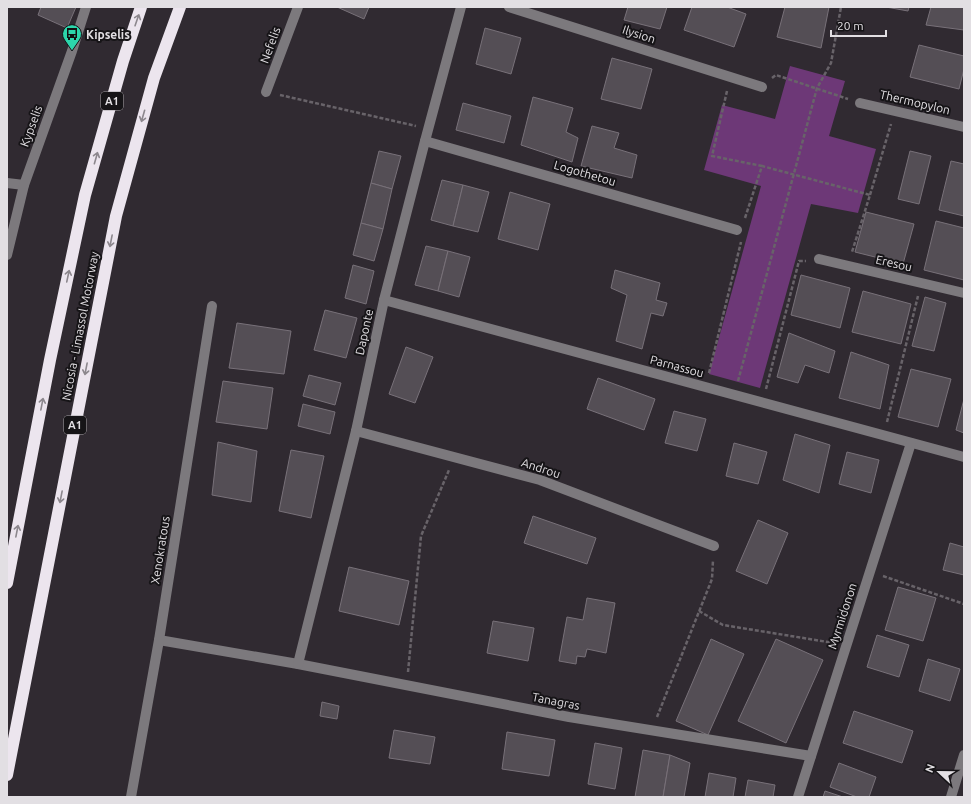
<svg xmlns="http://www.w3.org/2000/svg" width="971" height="804" font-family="Ubuntu,sans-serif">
  <rect width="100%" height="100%" fill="#302a31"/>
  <polygon fill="#6d3877" points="790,66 845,81 829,136 876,149 858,213 811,204 760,388 709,374 761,186 704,170 722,105 775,119"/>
  <g fill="#544e55" stroke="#787179">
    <polygon points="41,7 76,7 67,28 38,15"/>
    <polygon points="337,7 369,7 364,19"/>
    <polygon points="628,7 667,7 660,29 624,20"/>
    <polygon points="692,7 727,7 746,14 734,47 684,30"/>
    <polygon points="785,7 829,7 821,48 777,37"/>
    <polygon points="886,7 909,7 908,11"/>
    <polygon points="931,7 964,7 964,30 926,25"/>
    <polygon points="485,28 521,38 511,74 476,64"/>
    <polygon points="919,45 964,56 964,69 959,89 910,77"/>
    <polygon points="612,58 652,69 641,109 601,99"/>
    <polygon points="533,97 573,108 566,132 578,138 572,162 521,145"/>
    <polygon points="463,103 511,116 504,143 456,130"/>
    <polygon points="592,126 619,133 614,148 637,155 632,178 581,166"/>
    <polygon points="379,151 401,156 392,189 371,183"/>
    <polygon points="910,151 931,156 919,204 898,199"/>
    <polygon points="951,161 964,164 964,216 939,210"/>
    <polygon points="442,180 463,185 453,226 431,220"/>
    <polygon points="371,183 392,189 383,229 361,223"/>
    <polygon points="463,185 489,192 478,232 453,226"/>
    <polygon points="510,192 550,204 538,250 498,239"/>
    <polygon points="866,212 914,224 903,264 855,252"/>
    <polygon points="936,221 964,228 964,280 924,270"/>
    <polygon points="361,223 383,229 374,261 353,255"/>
    <polygon points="426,246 448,251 438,291 415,285"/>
    <polygon points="448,251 470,257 459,297 438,291"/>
    <polygon points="353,265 374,271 366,304 345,298"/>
    <polygon points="615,270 660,283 656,300 667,303 663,316 651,313 642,349 616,341 627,295 611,288"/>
    <polygon points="801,275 850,288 840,328 791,315"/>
    <polygon points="863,291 911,304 901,344 852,332"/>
    <polygon points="925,297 946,303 934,351 912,346"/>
    <polygon points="325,310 357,318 346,358 314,350"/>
    <polygon points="237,323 291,331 284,374 229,368"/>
    <polygon points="789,333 835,351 829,373 805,365 798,383 777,377"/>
    <polygon points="406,347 433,357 415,403 389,394"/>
    <polygon points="851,352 889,365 880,409 839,398"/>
    <polygon points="911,369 951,379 938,427 898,417"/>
    <polygon points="309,375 341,383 335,405 303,396"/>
    <polygon points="598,378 655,399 644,430 587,409"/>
    <polygon points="223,381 273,388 267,429 216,422"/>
    <polygon points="964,399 964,433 956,430"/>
    <polygon points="303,404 335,412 330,434 298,426"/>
    <polygon points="674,411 706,419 697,451 665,443"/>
    <polygon points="795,434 830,445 819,493 783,480"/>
    <polygon points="218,442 257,451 251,502 212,495"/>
    <polygon points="734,443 767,452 758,484 726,476"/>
    <polygon points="291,450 324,456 311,518 279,511"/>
    <polygon points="847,452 879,460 871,493 839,484"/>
    <polygon points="533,516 596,538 587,564 524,543"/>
    <polygon points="758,520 788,533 767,584 736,571"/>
    <polygon points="950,543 964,547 964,575 943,570"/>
    <polygon points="349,567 409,581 399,625 339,611"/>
    <polygon points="898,587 936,598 923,641 885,630"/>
    <polygon points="587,598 615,603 606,653 587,649 585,657 577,656 576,664 559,661 567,617 583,620"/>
    <polygon points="493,621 534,628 528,661 487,653"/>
    <polygon points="877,635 909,645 899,677 867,667"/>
    <polygon points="711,639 744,654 708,735 676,721"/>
    <polygon points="776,639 823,660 786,743 738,721"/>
    <polygon points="928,659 960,669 950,701 919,691"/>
    <polygon points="322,702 339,706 337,719 320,716"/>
    <polygon points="854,711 913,731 902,763 843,743"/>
    <polygon points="394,730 435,737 430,764 389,758"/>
    <polygon points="507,732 555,740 549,776 502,769"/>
    <polygon points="595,743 622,748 615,789 588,784"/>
    <polygon points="643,750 670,755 663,797 635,797"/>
    <polygon points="670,755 690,763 684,797 663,797"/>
    <polygon points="839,763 876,777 869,797 857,797 830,787"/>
    <polygon points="709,773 736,778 733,797 705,797"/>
    <polygon points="748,780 775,785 773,797 745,797"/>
    <polygon points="825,791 843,797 823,797"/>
  </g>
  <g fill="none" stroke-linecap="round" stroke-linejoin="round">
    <g stroke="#686369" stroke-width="2.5" stroke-dasharray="4 2" stroke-linecap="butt">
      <polyline points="772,78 776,75 848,99"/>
      <polyline points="727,91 712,156 762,166"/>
      <polyline points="280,95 416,126"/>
      <polyline points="870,195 891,124"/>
      <polyline points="745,218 762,166 870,195 852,252"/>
      <polyline points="709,373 741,242"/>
      <polyline points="738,381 817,88 831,63 841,7"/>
      <polyline points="766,389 799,261 806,261"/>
      <polyline points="887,422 918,296"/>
      <polyline points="883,576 964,604"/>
      <polyline points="699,611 723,625 834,643"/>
      <polyline points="408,672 421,536 449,470"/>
      <polyline points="657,717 712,579 713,560"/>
    </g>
    <g stroke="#7c797d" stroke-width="10">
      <polyline points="509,7 762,87"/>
      <polyline points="266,92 298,7"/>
      <polyline points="860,103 964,127"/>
      <polyline points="425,141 737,230"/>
      <polyline points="7,183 24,185"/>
      <polyline points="7,255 24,185 72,51 86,7"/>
      <polyline points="819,259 964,293"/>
      <polyline points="384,300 964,457"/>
      <polyline points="356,431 540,480 714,546"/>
      <polyline points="159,640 298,664 569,717 811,756"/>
      <polyline points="298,664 356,431 384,300 425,141 461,7"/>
      <polyline points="131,797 159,640 212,306"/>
      <polyline points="798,797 911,443"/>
      <polyline points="951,797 964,755"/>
    </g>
    <g stroke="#ece5ee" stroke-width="12">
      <polyline points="7,583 50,360 85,195 123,61 141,7"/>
      <polyline points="7,775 116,216 154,78 180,7"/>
    </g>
  </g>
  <defs><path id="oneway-shaft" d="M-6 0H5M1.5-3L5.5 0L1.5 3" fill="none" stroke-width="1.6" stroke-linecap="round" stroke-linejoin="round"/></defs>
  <g stroke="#8c878d">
    <use href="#oneway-shaft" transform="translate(137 20) rotate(-71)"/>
    <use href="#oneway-shaft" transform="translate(143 116) rotate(106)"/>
    <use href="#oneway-shaft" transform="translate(96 158) rotate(-74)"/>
    <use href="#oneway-shaft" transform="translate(111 241) rotate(101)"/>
    <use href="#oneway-shaft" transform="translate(68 276) rotate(-78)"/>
    <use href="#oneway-shaft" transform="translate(86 369) rotate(101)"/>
    <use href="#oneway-shaft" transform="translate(42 404) rotate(-79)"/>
    <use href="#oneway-shaft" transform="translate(61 497) rotate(101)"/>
    <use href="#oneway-shaft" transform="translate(17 531) rotate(-79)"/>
  </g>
  <defs>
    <g id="bus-pin" transform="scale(1)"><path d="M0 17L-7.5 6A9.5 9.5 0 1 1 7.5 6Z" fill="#2cd5ab" stroke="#161417"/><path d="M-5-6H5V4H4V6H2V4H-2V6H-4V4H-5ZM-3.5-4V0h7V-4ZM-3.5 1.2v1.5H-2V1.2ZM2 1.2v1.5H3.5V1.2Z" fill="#111"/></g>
  </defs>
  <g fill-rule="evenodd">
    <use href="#bus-pin" x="72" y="34"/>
  </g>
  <g text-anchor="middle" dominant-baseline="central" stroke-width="4" stroke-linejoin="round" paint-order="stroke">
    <g fill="#161417" stroke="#a5a2a6" stroke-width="1">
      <rect x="101" y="92" width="22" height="18" rx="3"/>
      <rect x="64" y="416" width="22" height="18" rx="3"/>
    </g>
    <g font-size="11" font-weight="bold" fill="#e2dfe3">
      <text x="112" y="101">A1</text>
      <text x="75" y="425">A1</text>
    </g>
    <g font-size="12" font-weight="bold" fill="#e2dfe3" stroke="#161417" text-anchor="start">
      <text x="86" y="34">Kipselis</text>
    </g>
    <g font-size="12" fill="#e2dfe3" stroke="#161417">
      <text transform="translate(639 34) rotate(18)">Ilysion</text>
      <text transform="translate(270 45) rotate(-70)">Nefelis</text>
      <text transform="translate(915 102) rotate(13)">Thermopylon</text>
      <text transform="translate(31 126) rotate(-70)">Kypselis</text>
      <text transform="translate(585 173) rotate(16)">Logothetou</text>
      <text transform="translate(894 263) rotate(13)">Eresou</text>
      <text transform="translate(80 326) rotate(-79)">Nicosia - Limassol Motorway</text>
      <text transform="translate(364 332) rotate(-78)">Daponte</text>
      <text transform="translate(677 366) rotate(15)">Parnassou</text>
      <text transform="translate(541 468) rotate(18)">Androu</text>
      <text transform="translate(160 550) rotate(-81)">Xenokratous</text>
      <text transform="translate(842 616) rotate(-72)">Myrmidonon</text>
      <text transform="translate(556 701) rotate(11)">Tanagras</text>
    </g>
  </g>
  <rect width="971" height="804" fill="none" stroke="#e2dfe3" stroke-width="16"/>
  <g transform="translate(939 772) rotate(292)" stroke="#161417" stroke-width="3" paint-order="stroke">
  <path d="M0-3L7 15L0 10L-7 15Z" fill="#e2dfe3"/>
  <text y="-6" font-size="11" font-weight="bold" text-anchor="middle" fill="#e2dfe3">N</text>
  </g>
  <path d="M831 30v6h55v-6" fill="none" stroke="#e2dfe3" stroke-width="2"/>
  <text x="837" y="30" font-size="12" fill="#e2dfe3" stroke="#161417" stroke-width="3" paint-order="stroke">20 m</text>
</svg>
